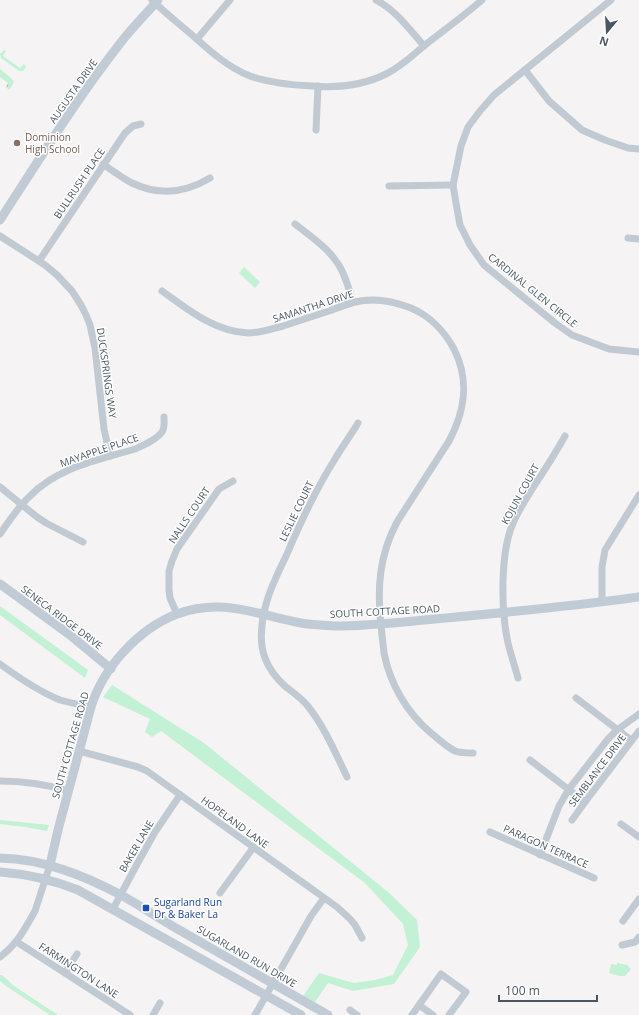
<svg xmlns="http://www.w3.org/2000/svg" width="639" height="1015" font-family="'Open Sans',sans-serif">
  <defs>
    <pattern id="grass-tufts" width="24" height="20" patternUnits="userSpaceOnUse"><rect width="24" height="20" fill="#c3f1d5"/><path d="M3 7l-1-3M5 7V3M7 7l1-3M15 17l-1-3M17 17v-4M19 17l1-3" fill="none" stroke="#a0c6b0"/></pattern>
  </defs>
  <rect width="100%" height="100%" fill="#f5f3f3"/>
  <g fill="url(#grass-tufts)">
    <polygon points="4,50 5,50 6,51 3,56 20,68 24,64 26,67 23,71 19,71 1,58 0,54"/>
    <polygon points="0,69 11,78 14,81 13,84 9,90 6,87 8,83 0,77"/>
  </g>
  <g fill="#c3f1d5">
    <polygon points="244,267 260,282 255,288 239,273"/>
    <polygon points="0,606 88,670 85,678 0,615"/>
    <polygon points="112,685 204,743 388,892 417,920 420,947 394,984 353,991 328,983 315,1002 303,996 319,973 354,983 375,980 393,975 408,945 403,924 365,883 161,731 152,737 145,732 150,719 103,697"/>
    <polygon points="0,820 49,825 47,831 25,827 0,824"/>
    <polygon points="617,963 627,965 631,969 625,976 619,976 609,973 611,964 617,965"/>
    <polygon points="0,975 2,975 14,986 58,1015 50,1015 6,986 0,981"/>
  </g>
  <g fill="none" stroke-linecap="round" stroke-linejoin="round">
    <g stroke="#c1cad2" stroke-width="7">
      <path d="M152 0C164 12 178 23 191 34 209 50 227 67 250 76 270 83 291 85 312 86 337 88 364 85 386 74 401 67 413 55 425 45 444 30 464 16 482 0"/>
      <path d="M376 0C396 10 410 30 424 46"/>
      <polyline points="611,0 494,95 480,111 468,127 461,146 453,185 456,203 460,225 470,245 484,265 555,323 572,335 609,349 639,352"/>
      <polyline points="197,39 230,0"/>
      <polyline points="525,70 549,101 582,130 605,140 628,148 639,149"/>
      <polyline points="316,130 318,86"/>
      <path d="M103 164C113 171 122 178 132 183 159 196 185 193 210 178"/>
      <polyline points="389,186 453,185"/>
      <path d="M295 224C313 238 334 252 343 273 347 282 350 292 353 302"/>
      <polyline points="0,236 45,265 57,275 72,291 81,305 86,315 90,325 95,348 104,429 110,456"/>
      <polyline points="628,238 639,239"/>
      <polyline points="39,261 125,133 133,126 141,124"/>
      <path d="M162 291C187 309 215 332 248 333 260 333 271 329 283 326 298 321 314 316 329 311 337 308 344 305 352 303 371 297 393 301 411 308 430 316 445 332 454 349 470 381 465 411 449 441L397 522C379 556 377 588 381 626 382 635 383 644 384 653 390 684 407 713 431 733 438 739 447 747 455 751 460 753 468 753 473 753"/>
      <polyline points="0,487 37,517 46,523 83,542"/>
      <path d="M0 534C9 521 18 507 30 496 58 467 98 460 135 449 144 445 156 440 162 432 165 428 164 422 164 417"/>
      <polyline points="602,602 602,567 605,550 639,495"/>
      <polyline points="177,614 170,598 169,590 169,571 172,561 177,549 219,489 233,481"/>
      <path d="M0 664C19 678 38 691 60 700 70 703 81 705 91 707"/>
      <path d="M518 678C515 667 511 655 508 643 501 611 500 553 513 523 519 509 528 496 536 483 546 468 556 452 565 436"/>
      <polyline points="576,698 631,740"/>
      <polyline points="79,751 138,767 147,771 337,907 350,919 355,925 362,938"/>
      <polyline points="530,760 585,802"/>
      <path d="M347 777C335 752 324 726 307 705 301 698 294 693 286 687 278 680 269 669 265 658 260 645 261 627 264 613 268 592 278 573 287 554 301 521 316 489 335 459 342 447 351 435 358 423"/>
      <path d="M0 781C25 781 45 784 69 791"/>
      <polyline points="572,820 585,802 639,731"/>
      <polyline points="621,824 639,837"/>
      <polyline points="490,832 594,878"/>
      <polyline points="540,855 559,806 569,789 608,739 617,730 639,714"/>
      <polyline points="220,893 253,848"/>
      <polyline points="113,909 136,866 155,832 180,795"/>
      <polyline points="623,921 639,899"/>
      <polyline points="17,942 130,1015"/>
      <polyline points="622,945 635,942 639,937"/>
      <path d="M0 957C18 943 24 930 35 911L50 865"/>
      <polyline points="65,973 77,954"/>
      <polyline points="419,1005 433,1015"/>
      <polyline points="350,1010 357,1015"/>
      <polyline points="153,1015 160,1003"/>
      <polyline points="255,1015 311,916 324,898"/>
      <polyline points="412,1015 441,974 466,992 449,1015"/>
    </g>
    <g stroke="#c1cbd6" stroke-width="9">
      <path d="M0 220C39 160 77 98 122 41 133 27 146 14 158 0"/>
      <polyline points="0,584 70,635 111,669"/>
      <path d="M0 858C43 859 83 875 121 895 141 906 160 919 181 931 230 959 279 987 328 1015"/>
      <path d="M50 865 58 830 91 707C103 668 138 629 177 614 223 597 257 615 301 623 312 625 323 625 335 626 372 626 409 621 446 618 511 612 575 606 639 597"/>
      <path d="M0 872C27 874 53 880 78 890L301 1015"/>
    </g>
  </g>
  <circle fill="#8d6e63" stroke="#fff" stroke-width="1.5" cx="17" cy="143" r="4"/>
  <rect fill="#1a4fb4" stroke="#fff" stroke-width="1.5" x="142" y="904" width="8" height="8" rx="2"/>
  <g text-anchor="middle" dominant-baseline="central" stroke-width="3" stroke-linejoin="round" paint-order="stroke">
    <g font-size="10" fill="#4a5661" stroke="#fff">
      <text transform="translate(73 91) rotate(-55)">AUGUSTA DRIVE</text>
      <text transform="translate(79 183) rotate(-56)">BULLRUSH PLACE</text>
      <text transform="translate(533 290) rotate(39)">CARDINAL GLEN CIRCLE</text>
      <text transform="translate(313 306) rotate(-18)">SAMANTHA DRIVE</text>
      <text transform="translate(107 373) rotate(82)">DUCKSPRINGS WAY</text>
      <text transform="translate(99 450) rotate(-19)">MAYAPPLE PLACE</text>
      <text transform="translate(520 494) rotate(-61)">KOJUN COURT</text>
      <text transform="translate(296 511) rotate(-64)">LESLIE COURT</text>
      <text transform="translate(189 515) rotate(-56)">NALLS COURT</text>
      <text transform="translate(385 611) rotate(-3)">SOUTH COTTAGE ROAD</text>
      <text transform="translate(62 617) rotate(37)">SENECA RIDGE DRIVE</text>
      <text transform="translate(70 745) rotate(-74)">SOUTH COTTAGE ROAD</text>
      <text transform="translate(597 770) rotate(-53)">SEMBLANCE DRIVE</text>
      <text transform="translate(235 822) rotate(36)">HOPELAND LANE</text>
      <text transform="translate(136 846) rotate(-60)">BAKER LANE</text>
      <text transform="translate(546 846) rotate(24)">PARAGON TERRACE</text>
      <text transform="translate(247 956) rotate(30)">SUGARLAND RUN DRIVE</text>
      <text transform="translate(79 970) rotate(33)">FARMINGTON LANE</text>
    </g>
    <g font-size="10" fill="#785e54" stroke="#fff" text-anchor="start">
      <text x="25" y="137">Dominion<tspan x="25" dy="12">High School</tspan></text>
    </g>
    <g font-size="10" fill="#164399" stroke="#fff" text-anchor="start">
      <text x="154" y="902">Sugarland Run<tspan x="154" dy="12">Dr &amp; Baker La</tspan></text>
    </g>
  </g>
  <g transform="translate(607 32) rotate(198)" stroke="#ffffff" stroke-width="3" paint-order="stroke">
  <path d="M0-3L7 15L0 10L-7 15Z" fill="#4a5661"/>
  <text y="-6" font-size="11" font-weight="bold" text-anchor="middle" fill="#4a5661">N</text>
  </g>
  <path d="M499 995v6h98v-6" fill="none" stroke="#4a5661" stroke-width="2"/>
  <text x="505" y="995" font-size="12" fill="#4a5661" stroke="#ffffff" stroke-width="3" paint-order="stroke">100 m</text>
</svg>
